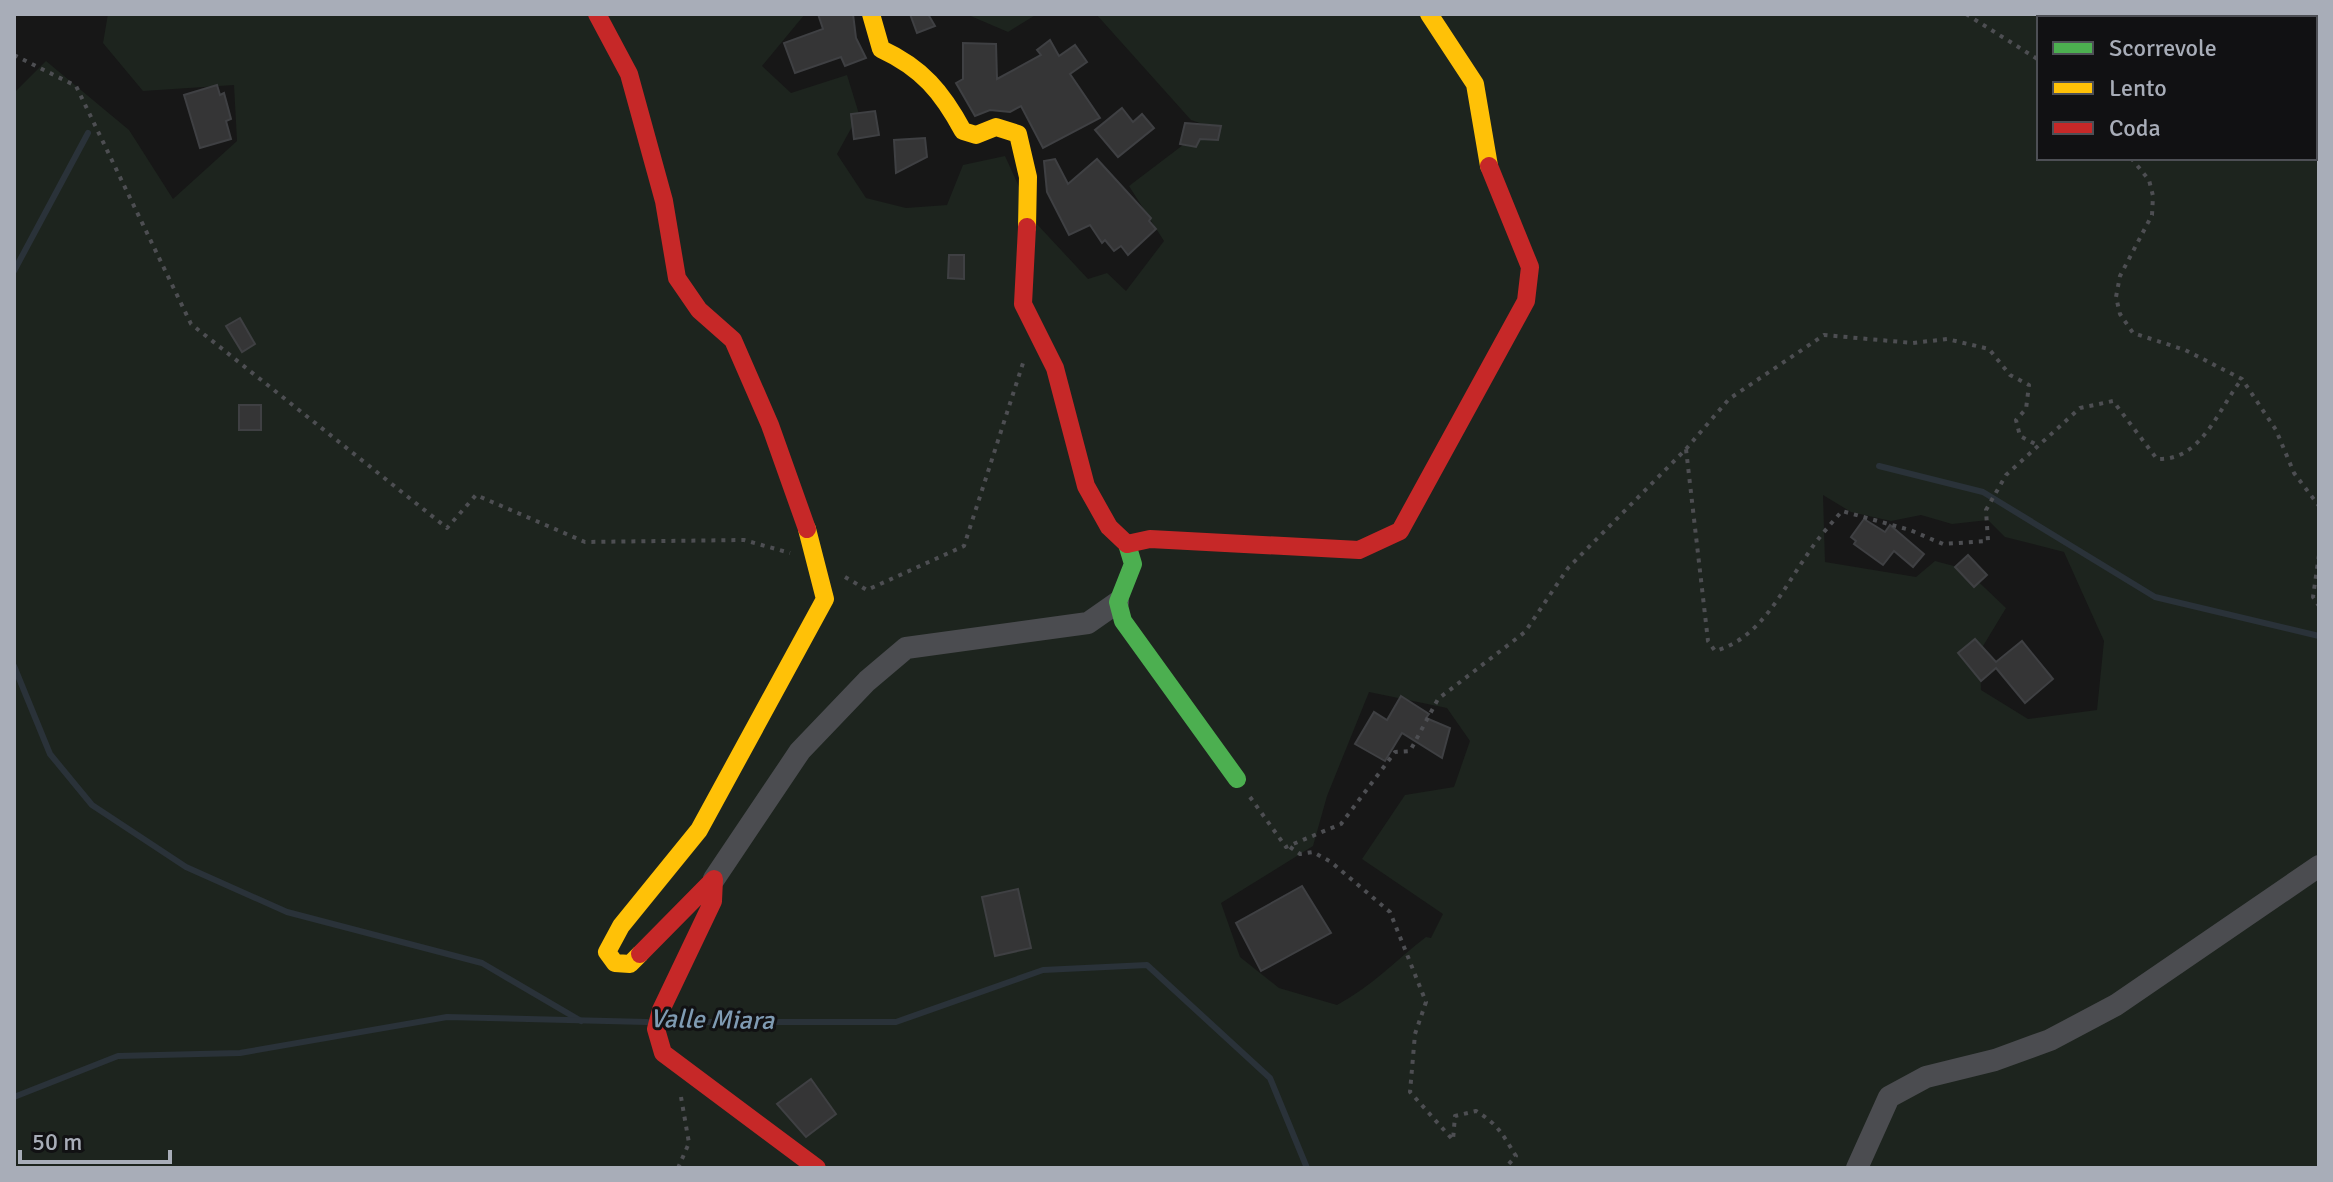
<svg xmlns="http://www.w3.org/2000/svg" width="2333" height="1182" font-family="Signika,sans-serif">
  <rect width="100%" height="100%" fill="#171717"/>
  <g fill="#1d241e" fill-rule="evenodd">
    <path d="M108 14H805L762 66 791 93 847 75 859 114 837 154 866 198 906 208 947 205 963 165 1005 156 1035 222 1088 279 1107 273 1126 291 1164 241 1129 186 1208 126 1191 120 1096 14H2319V1168H14V93L46 61 129 130 173 199 237 141 234 85 143 91 103 43ZM2039 18H2315V158H2039ZM1823 495 1851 512 1891 521 1921 515 1952 524 1988 520 2005 537 2064 552 2104 641 2097 710 2028 719 1981 690 1980 651 2006 608 1965 569 1935 561 1916 577 1825 562ZM1369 692 1447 708 1470 741 1454 787 1405 795 1362 859 1443 914 1431 938 1426 937C1396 960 1371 987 1337 1005L1279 988 1240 957 1221 903 1313 846 1327 796Z"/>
    <polygon points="966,14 1037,14 1008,32"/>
  </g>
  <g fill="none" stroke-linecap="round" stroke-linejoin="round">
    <g stroke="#2a3239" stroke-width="6">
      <polyline points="14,271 88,133"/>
      <polyline points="1879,466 1983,492 2155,597 2319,636"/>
      <polyline points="14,666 50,754 92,805 186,867 287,912 482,963 581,1021"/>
      <polyline points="667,1022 896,1022 1043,970 1147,965 1270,1078 1307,1168"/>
      <polyline points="14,1097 118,1056 240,1053 447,1017 647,1022"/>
    </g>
  </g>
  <g fill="#353536" stroke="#3f4043" stroke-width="2">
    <polygon points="818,14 853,14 856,38 866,58 845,66 841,57 795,73 784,43 823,29"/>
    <polygon points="910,14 928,14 935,26 917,33"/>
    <polygon points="1050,40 1059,56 1075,45 1087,62 1070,74 1100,118 1043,148 1021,106 1010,112 990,110 975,116 956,83 963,79 963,43 996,44 997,79 1041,55 1037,50"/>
    <polygon points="217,85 220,95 224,93 231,119 226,121 231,139 200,148 184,95"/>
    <polygon points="1122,108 1133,122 1142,114 1154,128 1118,157 1095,130"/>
    <polygon points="875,111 879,135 854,139 851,114"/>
    <polygon points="1185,123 1221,126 1218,140 1200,139 1196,147 1180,144"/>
    <polygon points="925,138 927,157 896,173 894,140"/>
    <polygon points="1055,159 1068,184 1097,159 1151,218 1149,221 1156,229 1128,255 1121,246 1114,251 1105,240 1102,243 1090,225 1069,235 1047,192 1044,161"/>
    <polygon points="949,255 964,255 964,279 948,278"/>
    <polygon points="240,318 255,344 242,352 226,326"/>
    <rect x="239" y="405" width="22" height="25"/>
    <polygon points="1864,519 1885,532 1890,525 1924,554 1913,567 1894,551 1883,565 1854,544 1856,541 1851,537"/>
    <polygon points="1968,555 1987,575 1974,587 1955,567"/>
    <polygon points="1975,639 1996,662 2022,641 2053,679 2025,703 1996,668 1981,681 1958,653"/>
    <polygon points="1401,696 1429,714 1426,718 1450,728 1442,758 1402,733 1385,761 1355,744 1374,712 1387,720"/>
    <polygon points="1302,886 1331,933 1261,971 1236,923"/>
    <polygon points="1018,889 1031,948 995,956 982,897"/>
    <polygon points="811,1079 836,1114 806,1137 777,1104"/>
  </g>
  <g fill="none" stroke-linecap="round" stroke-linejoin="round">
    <g stroke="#4d4e52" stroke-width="4" stroke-dasharray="4 6" stroke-linecap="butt">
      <polyline points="1966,14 2039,60"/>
      <polyline points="14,55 76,86 191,324 447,528 476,495 585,542 744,540 790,553"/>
      <polyline points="2131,158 2149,180 2153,196 2152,215 2120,276 2116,297 2120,314 2133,333 2185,350 2242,379 2276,430 2294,473 2319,506"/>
      <polyline points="1686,449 1729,399 1824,335 1913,343 1947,339 1989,349 2010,375 2029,385 2026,409 2016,420 2020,436 2039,446"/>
      <polyline points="2319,555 2313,597 2319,606"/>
      <polyline points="845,577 867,590 964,546 1024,360"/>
      <path d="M1250 797 1286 847 1341 824 1395 752 1410 751 1438 699 1525 632 1568 568 1686 449 1708 641 1715 651C1761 638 1781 592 1807 555 1817 539 1830 525 1842 511L1910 530 1943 544 1988 541 1986 510 2006 475 2080 408 2113 401 2157 459C2202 461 2218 409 2242 379"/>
      <path d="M1290 847 1300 854 1313 852 1331 862 1390 912 1426 1002 1415 1034 1410 1092 1453 1140 1455 1116 1476 1111C1499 1125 1502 1134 1516 1156L1505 1168"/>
      <polyline points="678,1168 689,1143 681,1097"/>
    </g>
    <g stroke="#4b4c50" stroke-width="22">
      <polyline points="714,879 800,751 867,681 906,648 1088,623 1118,602"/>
      <polyline points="1857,1168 1889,1097 1926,1077 1995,1060 2050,1040 2116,1005 2319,866"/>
    </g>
    <polyline stroke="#4caf50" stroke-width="18" points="1127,544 1133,564 1118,602 1123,621 1237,779"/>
    <g stroke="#ffc107" stroke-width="18">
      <path d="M871 14 881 49C922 68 942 92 963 131L976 135 996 127 1018 134 1028 177 1027 227"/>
      <polyline points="1429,14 1475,84 1489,166"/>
      <polyline points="640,954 630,964 615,963 607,952 621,926 699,830 825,599 807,529"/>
    </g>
    <g stroke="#c62828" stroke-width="18">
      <polyline points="597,14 629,74 664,201 677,278 699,310 733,340 770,425 807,529"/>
      <polyline points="1027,227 1023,304 1055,368 1086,486 1109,527 1127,544"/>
      <polyline points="1127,544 1150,539 1359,550 1400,531 1526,301 1530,267 1489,166"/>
      <polyline points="640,954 714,879 713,901 661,1010 656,1029 663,1053 817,1168"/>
    </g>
  </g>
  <g text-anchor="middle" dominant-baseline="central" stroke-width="6" stroke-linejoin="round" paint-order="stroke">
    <g font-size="26" font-style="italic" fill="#7f9bb3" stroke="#111113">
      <text transform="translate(712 1020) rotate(1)">Valle Miara</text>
    </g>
  </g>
  <rect width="2333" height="1182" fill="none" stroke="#a8adb8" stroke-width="32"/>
  <rect x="2037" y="16" width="280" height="144" fill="#111113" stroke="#4d4f55" stroke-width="2"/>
  <rect x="2053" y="42" width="40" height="12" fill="#4caf50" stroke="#4d4f55" stroke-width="2"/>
  <text x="2109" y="56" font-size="24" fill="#a8adb8">Scorrevole</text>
  <rect x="2053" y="82" width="40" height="12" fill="#ffc107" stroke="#4d4f55" stroke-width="2"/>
  <text x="2109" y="96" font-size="24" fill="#a8adb8">Lento</text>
  <rect x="2053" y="122" width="40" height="12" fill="#c62828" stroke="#4d4f55" stroke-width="2"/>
  <text x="2109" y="136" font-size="24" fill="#a8adb8">Coda</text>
  <path d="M20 1150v12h150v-12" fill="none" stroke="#a8adb8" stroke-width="4"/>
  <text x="32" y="1150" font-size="24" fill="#a8adb8" stroke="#111113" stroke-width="6" paint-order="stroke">50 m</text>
</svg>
